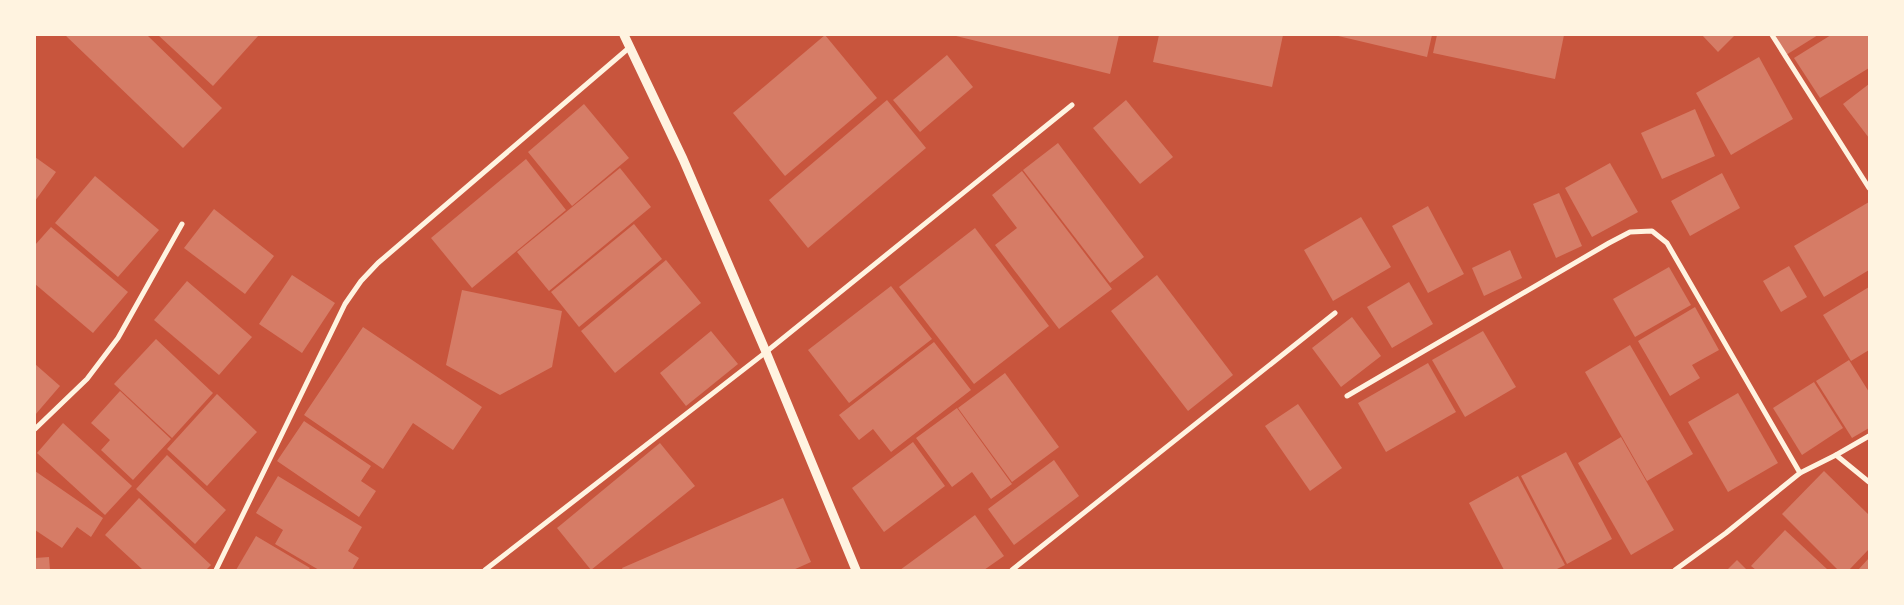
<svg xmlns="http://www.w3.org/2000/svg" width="1904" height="605" font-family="Manrope,sans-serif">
  <rect width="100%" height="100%" fill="#c8553d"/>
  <g fill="#d67c66">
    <polygon points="65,35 147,35 222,108 183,148"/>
    <polygon points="158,35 259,35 213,86"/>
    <polygon points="825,35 877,98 785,176 733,113"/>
    <polygon points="952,35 1119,35 1110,74"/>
    <polygon points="1159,35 1283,35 1272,87 1153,62"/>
    <polygon points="1334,35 1432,35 1427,57"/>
    <polygon points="1437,35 1564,35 1555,79 1433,53"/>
    <polygon points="1702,35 1735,35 1718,52"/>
    <polygon points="1774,35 1818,35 1786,55"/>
    <polygon points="1831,35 1869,35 1869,68 1820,98 1794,58"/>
    <polygon points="947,55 973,87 920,132 893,100"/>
    <polygon points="1759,57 1793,119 1731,155 1696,93"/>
    <polygon points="1869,84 1869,138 1843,104"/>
    <polygon points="887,100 926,148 808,248 769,200"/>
    <polygon points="1126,100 1173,157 1140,184 1093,128"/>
    <polygon points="584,104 629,158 572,206 528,152"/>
    <polygon points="1695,109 1715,156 1662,179 1641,133"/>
    <polygon points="1058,143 1144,257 1110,283 1023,170"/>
    <polygon points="35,157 56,172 35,201"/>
    <polygon points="526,159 566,210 472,288 431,238"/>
    <polygon points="1610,163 1638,212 1592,237 1565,188"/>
    <polygon points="620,168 651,207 549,291 517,252"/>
    <polygon points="1022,171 1112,289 1059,329 995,245 1017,228 992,195"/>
    <polygon points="1722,173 1740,208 1690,236 1671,201"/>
    <polygon points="95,176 159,230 118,277 55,223"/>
    <polygon points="1559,193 1582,246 1556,258 1533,204"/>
    <polygon points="1869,202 1869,270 1824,297 1794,246"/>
    <polygon points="1428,206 1464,274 1428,293 1392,226"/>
    <polygon points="214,209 274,256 245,294 184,248"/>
    <polygon points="1361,217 1391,267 1333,301 1304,250"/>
    <polygon points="634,224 662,259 579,327 551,292"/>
    <polygon points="51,227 128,292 93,333 35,284 35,245"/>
    <polygon points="975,228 1049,326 974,384 899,287"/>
    <polygon points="1510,250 1522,278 1484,296 1472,268"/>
    <polygon points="666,260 701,303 615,373 581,331"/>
    <polygon points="1789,266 1807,297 1781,312 1763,281"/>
    <polygon points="1669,267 1691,305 1635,337 1613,299"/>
    <polygon points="292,275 335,303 302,353 259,324"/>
    <polygon points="1157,275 1233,375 1188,411 1111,311"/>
    <polygon points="187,281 252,337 219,375 154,320"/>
    <polygon points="1409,282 1433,324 1392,348 1367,307"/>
    <polygon points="891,286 932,339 849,403 808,350"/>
    <polygon points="1869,287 1869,350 1851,361 1823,315"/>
    <polygon points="462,290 562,311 552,367 500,395 446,365"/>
    <polygon points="1695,307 1719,350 1692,365 1700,378 1670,396 1638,341"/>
    <polygon points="1352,317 1381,356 1341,387 1312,348"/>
    <polygon points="363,327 482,407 453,450 413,423 383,469 304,415"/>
    <polygon points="711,331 738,364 686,406 660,373"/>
    <polygon points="1483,331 1516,387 1465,417 1432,360"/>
    <polygon points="156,339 213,393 172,438 114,384"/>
    <polygon points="934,342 971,390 891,452 873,429 859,440 839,415"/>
    <polygon points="1630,345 1693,454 1647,481 1585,372"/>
    <polygon points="1849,360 1869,392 1869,428 1852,438 1816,381"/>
    <polygon points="1428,363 1456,412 1386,452 1358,403"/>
    <polygon points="35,364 60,386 35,415"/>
    <polygon points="1005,373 1059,447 1012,482 958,408"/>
    <polygon points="1814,382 1843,428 1802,455 1773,408"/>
    <polygon points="120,391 171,439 133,480 101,450 110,440 91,423"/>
    <polygon points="1738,393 1778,463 1728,492 1688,422"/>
    <polygon points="217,394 257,432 207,486 167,449"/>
    <polygon points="1298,404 1342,468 1310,491 1265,426"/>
    <polygon points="957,408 1012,484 991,499 972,472 952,487 916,438"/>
    <polygon points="304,421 371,466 361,481 376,491 359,517 277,461"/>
    <polygon points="63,423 132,486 105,515 37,453"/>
    <polygon points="1621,437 1674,530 1631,555 1578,463"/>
    <polygon points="913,442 945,486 884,532 852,488"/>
    <polygon points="660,443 695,486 591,570 557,528"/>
    <polygon points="1566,452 1612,539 1567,564 1521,476"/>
    <polygon points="167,455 226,510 195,544 136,489"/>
    <polygon points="1054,460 1079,496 1014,545 988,509"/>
    <polygon points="35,471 103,518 91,537 77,527 62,548 35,530"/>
    <polygon points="1824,471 1869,515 1869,549 1849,570 1838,570 1782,514"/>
    <polygon points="278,476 362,527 348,551 359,558 352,570 319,570 275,544 283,530 256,513"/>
    <polygon points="1518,476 1565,565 1555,570 1504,570 1469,503"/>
    <polygon points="139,498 211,565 206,570 143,570 105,535"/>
    <polygon points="783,498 811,562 793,570 623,570 622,568"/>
    <polygon points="975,515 1004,556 984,570 900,570"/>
    <polygon points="1785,530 1828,570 1756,570 1751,566"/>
    <polygon points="256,536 310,568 308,570 236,570"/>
    <polygon points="49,557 50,570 35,570 35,558"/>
    <polygon points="1869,558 1869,570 1858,570"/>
    <polygon points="1737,560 1747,570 1727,570"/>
  </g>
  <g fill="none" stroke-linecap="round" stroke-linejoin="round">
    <g stroke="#fff3e0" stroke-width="5">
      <polyline points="1772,35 1869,188"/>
      <polyline points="1347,396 1609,243 1630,232 1652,231 1667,243 1800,473"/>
      <polyline points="35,429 87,379 118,338 182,224"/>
      <polyline points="1836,455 1869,436"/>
      <polyline points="216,570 345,304 361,281 378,263 630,47"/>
      <polyline points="485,570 766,352 1072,105"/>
      <polyline points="1012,570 1335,313"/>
      <polyline points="1675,570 1726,533 1800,473 1836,455 1869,482"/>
    </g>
    <polyline stroke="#fff3e0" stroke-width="9" points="624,35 683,159 766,352 856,570"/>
  </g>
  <rect width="1904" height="605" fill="none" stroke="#fff3e0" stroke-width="72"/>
</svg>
